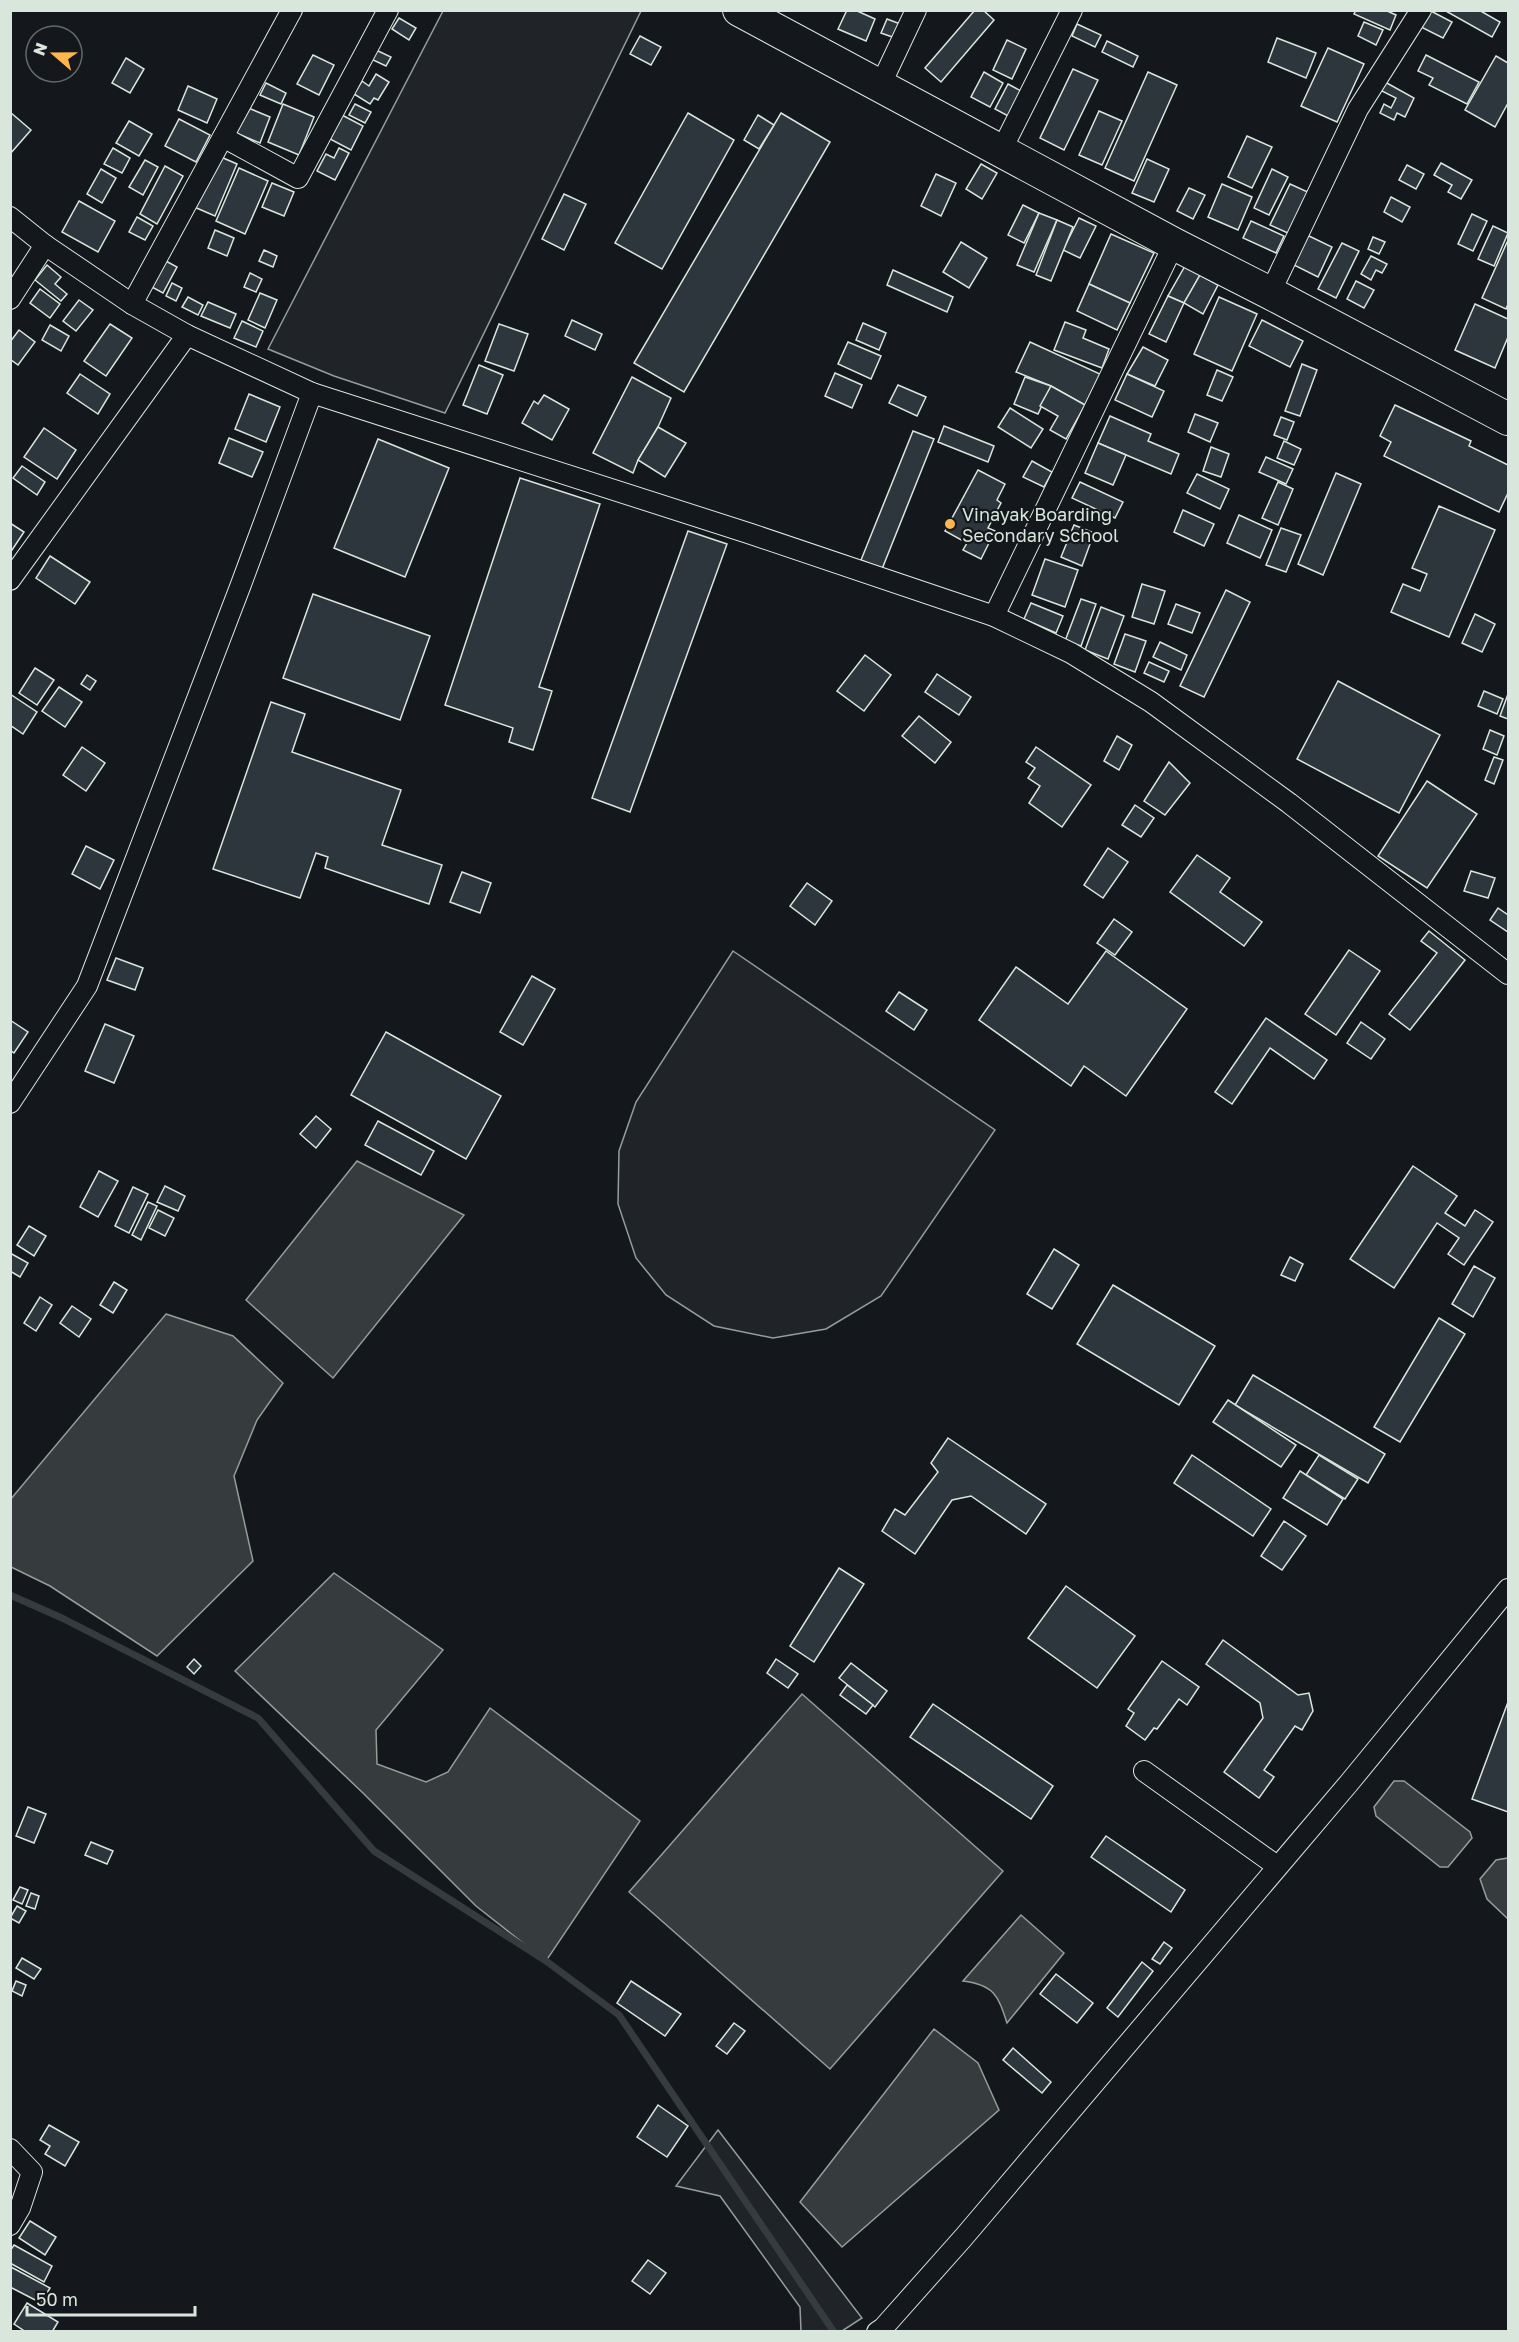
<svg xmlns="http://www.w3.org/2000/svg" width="1519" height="2342" font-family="'Golos Text',sans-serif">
  <rect width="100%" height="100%" fill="#14181c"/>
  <g fill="#202428" stroke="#939e99" stroke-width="1.5">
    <polygon points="443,11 641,11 445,413 334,376 268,349"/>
    <polygon points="733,951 995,1130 881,1296 826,1329 773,1338 714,1326 666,1295 636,1258 618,1204 619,1151 636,1102"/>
    <polygon points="718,2130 862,2318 842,2331 801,2331 800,2307 720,2196 676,2186"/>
  </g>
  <g fill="#363b3e" stroke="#939e99" stroke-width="1.5">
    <polygon points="357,1161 464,1215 333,1378 246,1300"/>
    <polygon points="166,1314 233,1336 283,1383 257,1420 234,1476 253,1561 157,1656 50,1586 11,1567 10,1500"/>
    <polygon points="334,1573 443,1650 376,1730 377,1764 426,1782 448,1772 490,1708 640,1821 546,1961 476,1906 363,1793 235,1671"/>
    <polygon points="802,1694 1003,1871 830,2069 629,1892"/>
    <polygon points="1394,1781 1404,1781 1470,1832 1472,1838 1448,1867 1440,1867 1376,1816 1374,1807"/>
    <polygon points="1508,1858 1508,1919 1487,1899 1480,1879 1496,1860"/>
    <path d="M1021 1915 1064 1953 1007 2023C998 1995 994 1985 963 1981Z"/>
    <polygon points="934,2029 978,2063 999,2110 842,2247 800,2202"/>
  </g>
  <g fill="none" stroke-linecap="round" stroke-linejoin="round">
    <polyline stroke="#363b3e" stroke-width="7" points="10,1595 62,1618 258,1718 374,1851 546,1961 619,2015 834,2332"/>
  </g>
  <g fill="#2c363c" stroke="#d8e6dc" stroke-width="1.5">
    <polygon points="847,10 855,10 875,19 866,41 838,29"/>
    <polygon points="975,10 983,10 994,20 941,82 925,68"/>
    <polygon points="1356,10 1385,10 1396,15 1390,30 1354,14"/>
    <polygon points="1429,10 1452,22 1443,38 1421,27"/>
    <polygon points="1444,10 1479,10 1500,22 1492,37"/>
    <polygon points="399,18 416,28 409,40 392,29"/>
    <polygon points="887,19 903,25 898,39 881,33"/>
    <polygon points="1364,22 1383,30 1376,45 1358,36"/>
    <polygon points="1077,24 1101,35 1095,47 1072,36"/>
    <polygon points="640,36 661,47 651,65 630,54"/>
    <polygon points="1277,38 1316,53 1306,78 1268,62"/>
    <polygon points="1007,40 1026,49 1012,79 993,70"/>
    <polygon points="1107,41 1138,56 1133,67 1102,52"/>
    <polygon points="1328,48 1364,64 1337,122 1301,106"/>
    <polygon points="376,50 391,57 386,66 371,59"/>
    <polygon points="313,55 334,65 319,95 297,84"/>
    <polygon points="1426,55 1479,82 1467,104 1429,85 1433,78 1418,71"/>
    <polygon points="1496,56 1508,63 1508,103 1495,127 1465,110"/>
    <polygon points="126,58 144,69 130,93 112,83"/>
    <polygon points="1073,69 1098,80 1064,150 1040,138"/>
    <polygon points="984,72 1003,83 990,107 971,97"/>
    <polygon points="1148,72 1177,85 1134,181 1105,168"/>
    <polygon points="376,74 389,82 378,100 374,98 370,104 354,94 362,81 369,86"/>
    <polygon points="1385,82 1414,98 1405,117 1397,113 1394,120 1380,113 1384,104 1391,108 1396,98 1380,90"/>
    <polygon points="266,83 286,93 281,104 260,95"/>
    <polygon points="1008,84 1023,92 1010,117 995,109"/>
    <polygon points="188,86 217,99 207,123 178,110"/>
    <polygon points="283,104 314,117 299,155 268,142"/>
    <polygon points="355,104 371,112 365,123 349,115"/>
    <polygon points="246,107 270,117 260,143 236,133"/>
    <polygon points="1099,111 1122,121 1102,165 1079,155"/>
    <polygon points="10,112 31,130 10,154"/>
    <polygon points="688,113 734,140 662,269 615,243"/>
    <polygon points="781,113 830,142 684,392 634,363"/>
    <polygon points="342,115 363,126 351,150 330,139"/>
    <polygon points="758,115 774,125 759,149 744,140"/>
    <polygon points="179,119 210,135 196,162 165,146"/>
    <polygon points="129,121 152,134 139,156 116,143"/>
    <polygon points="1247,136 1272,147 1252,188 1228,177"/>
    <polygon points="113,148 130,158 122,173 104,164"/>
    <polygon points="339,148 349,153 335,180 317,171 326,154 334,158"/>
    <polygon points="214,154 237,164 215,216 192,206"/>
    <polygon points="1147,159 1169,169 1154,202 1132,193"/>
    <polygon points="145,160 158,167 143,195 129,187"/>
    <polygon points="1441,163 1472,180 1461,199 1448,192 1452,185 1434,175"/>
    <polygon points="981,164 997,173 982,199 966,189"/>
    <polygon points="1407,165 1424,174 1416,189 1399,180"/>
    <polygon points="165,166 183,176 157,224 140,214"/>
    <polygon points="239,168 268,181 245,234 216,221"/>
    <polygon points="101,169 116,178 102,203 87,194"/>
    <polygon points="1272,169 1288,177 1269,215 1254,208"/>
    <polygon points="936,174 956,183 941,216 921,206"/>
    <polygon points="272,183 294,192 284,216 262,207"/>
    <polygon points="1222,184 1252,197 1238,230 1208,217"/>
    <polygon points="1290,184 1310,193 1290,234 1270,225"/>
    <polygon points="1189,188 1205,195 1193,219 1177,211"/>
    <polygon points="564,194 586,204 564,250 542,239"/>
    <polygon points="1391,197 1410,207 1402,222 1384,212"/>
    <polygon points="79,201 115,221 98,252 62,232"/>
    <polygon points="1023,205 1039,213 1024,243 1008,235"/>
    <polygon points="1039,213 1057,220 1034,272 1017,265"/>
    <polygon points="1472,214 1487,221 1473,251 1458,244"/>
    <polygon points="137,217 153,226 145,240 129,232"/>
    <polygon points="1079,218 1096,226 1080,258 1063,250"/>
    <polygon points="1057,220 1073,227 1051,281 1036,275"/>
    <polygon points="1251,221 1284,236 1276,253 1243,238"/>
    <polygon points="1493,226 1508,233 1494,266 1478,259"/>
    <polygon points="215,230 234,238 227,256 208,248"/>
    <polygon points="1111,234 1154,253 1130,303 1089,284"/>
    <polygon points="1307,235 1332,247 1318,277 1292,264"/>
    <polygon points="1373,237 1385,242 1379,254 1368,249"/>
    <polygon points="1508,240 1508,304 1506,309 1482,298"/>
    <polygon points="961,242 987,258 969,288 943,272"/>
    <polygon points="1342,243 1359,251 1336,298 1318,289"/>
    <polygon points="264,250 277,256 273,267 259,261"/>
    <polygon points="1371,256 1387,264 1382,273 1376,270 1371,280 1361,274"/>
    <polygon points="164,260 177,267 163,293 150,286"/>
    <polygon points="47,265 61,277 55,284 67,294 61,301 35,280"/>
    <polygon points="1185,266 1200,275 1184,303 1168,296"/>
    <polygon points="893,270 953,297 947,312 887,285"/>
    <polygon points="250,273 262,279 256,292 244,287"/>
    <polygon points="1200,275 1218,285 1203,314 1184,303"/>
    <polygon points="1356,281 1374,290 1364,308 1347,299"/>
    <polygon points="172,283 182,288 176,301 166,296"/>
    <polygon points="1089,284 1130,303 1117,330 1077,311"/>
    <polygon points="40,289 60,304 50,318 30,303"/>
    <polygon points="260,293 277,300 265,328 248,320"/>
    <polygon points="1168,296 1184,303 1166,342 1149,334"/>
    <polygon points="188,297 203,305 198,315 182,307"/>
    <polygon points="1219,297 1257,314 1232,371 1194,354"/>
    <polygon points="79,300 93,310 76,331 63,321"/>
    <polygon points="208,302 236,314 230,328 201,316"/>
    <polygon points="1475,304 1508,319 1508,337 1495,368 1455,350"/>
    <polygon points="572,320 602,334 595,350 565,336"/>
    <polygon points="1262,320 1303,341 1290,367 1249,346"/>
    <polygon points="242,321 263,331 256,347 234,338"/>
    <polygon points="1065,322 1086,330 1083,338 1109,349 1102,368 1054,350"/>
    <polygon points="863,323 886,333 879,350 856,340"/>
    <polygon points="110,324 132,338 106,376 84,361"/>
    <polygon points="499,324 528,334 514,371 485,361"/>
    <polygon points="50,325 69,336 61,351 42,340"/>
    <polygon points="19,330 35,342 18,365 10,359 10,342"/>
    <polygon points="848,342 881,356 871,379 838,364"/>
    <polygon points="1030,342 1100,374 1085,405 1051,386 1016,372"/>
    <polygon points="1143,347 1168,360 1155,386 1127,374"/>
    <polygon points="1302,364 1317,370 1300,416 1285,411"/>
    <polygon points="479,365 503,375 487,414 463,405"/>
    <polygon points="1217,370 1233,377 1222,401 1207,395"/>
    <polygon points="835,373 862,385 852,408 825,396"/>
    <polygon points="80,374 110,394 98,414 67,393"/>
    <polygon points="1127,374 1164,391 1152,417 1115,400"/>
    <polygon points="632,377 671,398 658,427 638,460 633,473 593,453"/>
    <polygon points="1025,377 1051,386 1038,414 1014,404"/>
    <polygon points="898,385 926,397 917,416 889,403"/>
    <polygon points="1051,386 1085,405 1066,439 1050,430 1058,416 1040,406"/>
    <polygon points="249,394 280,407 266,442 235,429"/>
    <polygon points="544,395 569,409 552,440 522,423 534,401 538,404"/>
    <polygon points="1395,405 1471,441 1469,446 1508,465 1508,493 1499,512 1384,456 1391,442 1380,436"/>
    <polygon points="1010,408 1043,429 1031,448 998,427"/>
    <polygon points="1195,414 1218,423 1210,442 1188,432"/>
    <polygon points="1110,416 1151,434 1148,441 1179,454 1171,474 1098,443"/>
    <polygon points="1281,417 1294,422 1287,440 1274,435"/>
    <polygon points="944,426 994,446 988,462 938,442"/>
    <polygon points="658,427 686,443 665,477 638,460"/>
    <polygon points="44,428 76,450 57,479 24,457"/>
    <polygon points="913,431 934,439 882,569 861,560"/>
    <polygon points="229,438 263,452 252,477 219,463"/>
    <polygon points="378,439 449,468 405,577 334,548"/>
    <polygon points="1284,441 1301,449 1294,465 1277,458"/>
    <polygon points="1098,443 1126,455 1113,485 1085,473"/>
    <polygon points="1211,447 1229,454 1221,477 1203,471"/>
    <polygon points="1266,457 1293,469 1286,484 1259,472"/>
    <polygon points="1032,461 1052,472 1044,487 1023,477"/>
    <polygon points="22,466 45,482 37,495 13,478"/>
    <polygon points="978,470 1005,484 997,500 1001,503 988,528 995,531 981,559 963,550 967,543 945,531"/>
    <polygon points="1336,473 1361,484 1323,575 1298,564"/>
    <polygon points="1197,474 1229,489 1220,509 1187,493"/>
    <polygon points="520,478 600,504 539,687 552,691 533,750 509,742 513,728 445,705"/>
    <polygon points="1080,482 1123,502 1115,518 1072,498"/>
    <polygon points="1278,482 1293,489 1278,525 1262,518"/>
    <polygon points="1439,506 1495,530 1449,637 1391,612 1403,584 1420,591 1427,574 1412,568"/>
    <polygon points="1183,510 1214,524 1204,546 1174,532"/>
    <polygon points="1239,515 1272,530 1260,558 1227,543"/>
    <polygon points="10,523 24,532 10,553"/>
    <polygon points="1074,525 1094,533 1082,566 1061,557"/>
    <polygon points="1281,528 1301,535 1286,572 1266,565"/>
    <polygon points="688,531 727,544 630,812 592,798"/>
    <polygon points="50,556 90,582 75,604 36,578"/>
    <polygon points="1045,559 1078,570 1065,607 1032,595"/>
    <polygon points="1142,584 1165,591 1154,624 1132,617"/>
    <polygon points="1226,590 1250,602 1204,697 1180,686"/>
    <polygon points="313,594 430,636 400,720 283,678"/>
    <polygon points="1081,599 1096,604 1081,646 1065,641"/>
    <polygon points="1031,603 1063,616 1056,633 1024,619"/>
    <polygon points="1176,604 1200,613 1192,633 1168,624"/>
    <polygon points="1101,607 1124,616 1108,659 1085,650"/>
    <polygon points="1475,614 1495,624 1482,652 1462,643"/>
    <polygon points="1125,634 1146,641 1135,672 1114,664"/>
    <polygon points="1160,642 1187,655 1181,670 1153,657"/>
    <polygon points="865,655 891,675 864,711 837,691"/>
    <polygon points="1149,662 1169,671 1164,682 1144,673"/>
    <polygon points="35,668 54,680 37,705 19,693"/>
    <polygon points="937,674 971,697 959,715 925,692"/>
    <polygon points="87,675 96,681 90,690 81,684"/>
    <polygon points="1338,681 1440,735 1399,813 1297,759"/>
    <polygon points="59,687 82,702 65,727 42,711"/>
    <polygon points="1484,691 1503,699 1497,714 1478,706"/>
    <polygon points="10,694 37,712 23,734 10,725"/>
    <polygon points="1508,694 1508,719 1500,716"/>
    <polygon points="271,702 305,714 292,752 401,790 382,845 442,865 429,904 325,868 328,857 316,853 300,898 213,869"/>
    <polygon points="919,716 951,742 935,763 902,736"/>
    <polygon points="1490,730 1504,736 1497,755 1483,749"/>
    <polygon points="1117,736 1132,745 1119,770 1104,761"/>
    <polygon points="82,747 105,763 86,791 63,775"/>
    <polygon points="1036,747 1091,785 1062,827 1029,803 1040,786 1028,778 1035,768 1026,762"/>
    <polygon points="1494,757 1503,760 1494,784 1485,780"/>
    <polygon points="1169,762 1190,783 1165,815 1144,801"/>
    <polygon points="1427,781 1477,814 1427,888 1378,856"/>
    <polygon points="1135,805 1154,818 1141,837 1122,825"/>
    <polygon points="86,846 114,860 100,889 72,874"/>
    <polygon points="1108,848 1128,862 1103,898 1084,885"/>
    <polygon points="1197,855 1230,878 1220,892 1262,922 1244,946 1170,892"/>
    <polygon points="1471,871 1495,878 1488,898 1464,891"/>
    <polygon points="462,872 491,883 480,913 450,902"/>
    <polygon points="807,883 832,901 815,925 790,906"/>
    <polygon points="1498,908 1508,915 1508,932 1490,920"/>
    <polygon points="1114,919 1132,932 1115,955 1097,943"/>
    <polygon points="1429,931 1465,960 1410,1030 1389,1014 1437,953 1421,941"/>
    <polygon points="1349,950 1380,971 1336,1035 1305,1014"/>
    <polygon points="1106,951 1187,1009 1126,1096 1084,1066 1071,1086 979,1020 1016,967 1068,1004"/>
    <polygon points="116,958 143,968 135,990 107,980"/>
    <polygon points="532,976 555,989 523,1045 500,1032"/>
    <polygon points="899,992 927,1010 914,1030 886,1011"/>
    <polygon points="1266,1018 1327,1060 1314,1079 1270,1048 1232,1104 1215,1092"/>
    <polygon points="10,1020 28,1032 14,1053 10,1050"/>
    <polygon points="1361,1022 1385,1039 1371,1059 1347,1043"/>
    <polygon points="105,1024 134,1036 114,1083 85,1071"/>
    <polygon points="386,1032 501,1096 466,1159 351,1095"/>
    <polygon points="316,1116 331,1129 316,1148 300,1134"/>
    <polygon points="378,1121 434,1151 421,1175 365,1145"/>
    <polygon points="1413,1166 1457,1196 1445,1213 1465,1226 1475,1210 1493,1222 1464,1265 1448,1254 1459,1238 1437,1223 1394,1288 1350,1259"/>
    <polygon points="99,1171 118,1181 98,1217 80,1207"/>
    <polygon points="165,1186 185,1196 178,1211 157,1202"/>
    <polygon points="133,1187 148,1194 129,1233 115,1226"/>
    <polygon points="148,1202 157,1206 141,1240 132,1235"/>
    <polygon points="158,1210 174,1218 165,1236 149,1228"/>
    <polygon points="29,1226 46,1236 34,1256 17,1245"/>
    <polygon points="1054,1249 1079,1265 1052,1309 1027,1294"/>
    <polygon points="10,1253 28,1263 20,1277 10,1271"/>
    <polygon points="1290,1257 1303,1264 1295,1281 1281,1275"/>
    <polygon points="1474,1266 1495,1278 1473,1317 1452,1304"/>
    <polygon points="114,1282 127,1290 113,1313 100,1305"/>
    <polygon points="1113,1285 1215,1346 1179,1405 1077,1344"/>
    <polygon points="40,1297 52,1305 36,1331 24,1323"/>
    <polygon points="72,1306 91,1319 79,1337 60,1323"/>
    <polygon points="1439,1318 1465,1334 1400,1442 1374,1427"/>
    <polygon points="1253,1375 1385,1454 1368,1483 1235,1405"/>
    <polygon points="1228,1400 1296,1445 1281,1467 1213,1422"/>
    <polygon points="948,1438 1046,1504 1026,1534 971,1496 952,1500 915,1554 882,1531 895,1509 905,1515 938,1472 931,1463"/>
    <polygon points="1192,1455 1271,1509 1253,1536 1174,1483"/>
    <polygon points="1319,1455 1358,1479 1345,1499 1306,1475"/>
    <polygon points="1300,1471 1343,1499 1327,1525 1283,1498"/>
    <polygon points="1284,1521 1306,1536 1282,1570 1261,1556"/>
    <polygon points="839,1568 864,1584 814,1662 790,1646"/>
    <polygon points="1066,1586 1135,1636 1097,1688 1028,1638"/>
    <polygon points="1223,1640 1298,1695 1309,1693 1313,1711 1302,1730 1295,1726 1264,1770 1274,1777 1259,1798 1224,1772 1263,1718 1260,1703 1206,1664"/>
    <polygon points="194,1659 201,1666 194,1674 187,1667"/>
    <polygon points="776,1659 798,1674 788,1688 767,1673"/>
    <polygon points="1162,1661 1199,1687 1187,1705 1179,1699 1157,1729 1154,1728 1145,1740 1126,1726 1134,1713 1128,1709"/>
    <polygon points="851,1663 887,1691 875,1707 839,1678"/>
    <polygon points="847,1685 873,1705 866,1714 840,1695"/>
    <polygon points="1508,1702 1508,1812 1472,1799"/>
    <polygon points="933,1704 1053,1786 1031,1819 910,1737"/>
    <polygon points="28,1807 46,1814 34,1843 16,1836"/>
    <polygon points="1106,1836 1185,1890 1171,1912 1091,1857"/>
    <polygon points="91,1842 113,1851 107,1864 85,1855"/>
    <polygon points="20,1887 28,1890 22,1904 13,1900"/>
    <polygon points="31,1893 39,1896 35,1909 26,1906"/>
    <polygon points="17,1906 26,1911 19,1923 10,1918"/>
    <polygon points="1164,1942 1172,1948 1160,1964 1152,1959"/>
    <polygon points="22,1958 41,1969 34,1979 16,1968"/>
    <polygon points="1142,1962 1153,1971 1118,2017 1107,2008"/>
    <polygon points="1056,1974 1093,2003 1077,2023 1040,1994"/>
    <polygon points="16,1981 26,1985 22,1996 12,1991"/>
    <polygon points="631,1981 681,2014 665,2036 617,2003"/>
    <polygon points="734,2023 745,2031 727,2054 716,2046"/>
    <polygon points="1013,2048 1051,2082 1042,2093 1003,2060"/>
    <polygon points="658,2105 688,2126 667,2157 637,2137"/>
    <polygon points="49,2125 79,2142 65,2166 45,2154 50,2146 40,2140"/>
    <polygon points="30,2221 56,2237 45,2255 19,2238"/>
    <polygon points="14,2245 52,2266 44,2282 10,2263 10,2251"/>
    <polygon points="648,2260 666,2273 650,2294 632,2281"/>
    <polygon points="11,2267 50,2288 41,2303 10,2287"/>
    <polygon points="27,2303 58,2322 52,2332 26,2332 14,2324"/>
  </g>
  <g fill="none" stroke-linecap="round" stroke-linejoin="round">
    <g stroke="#d8e6dc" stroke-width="22">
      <g id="minor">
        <polyline points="880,86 916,10"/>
        <polyline points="223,137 298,178 388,10"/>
        <polyline points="1001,151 1072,10"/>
        <polyline points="10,217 45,245 132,304 187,335 312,393 748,533 994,616 1071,653 1151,702 1289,803 1508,974"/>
        <polyline points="1270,293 1358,109 1421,10"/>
        <polyline points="10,299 45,245"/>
        <polyline points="132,304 292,10"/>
        <polyline points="10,580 187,335"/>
        <polyline points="994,616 1174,244"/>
        <polyline points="10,1103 87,986 240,587 312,393"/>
        <polyline points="1144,1771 1277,1866"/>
        <polyline points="10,2149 32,2172 20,2208 10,2225"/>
        <polyline points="877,2332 883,2328 963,2238 1349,1783 1508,1589"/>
      </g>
    </g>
    <g stroke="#d8e6dc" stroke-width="34">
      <polyline id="primary" points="739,10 1174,244 1270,293 1508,419"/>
    </g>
    <use href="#minor" stroke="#14181c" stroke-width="20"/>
    <use href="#primary" stroke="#14181c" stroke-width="32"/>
  </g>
  <circle fill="#ffb74d" stroke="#14181c" stroke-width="2" cx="950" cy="524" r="6"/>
  <g text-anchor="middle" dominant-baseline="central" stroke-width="4.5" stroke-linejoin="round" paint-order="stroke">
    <g font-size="18" fill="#d8e6dc" stroke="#14181c" text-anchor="start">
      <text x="962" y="514">Vinayak Boarding<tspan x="962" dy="21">Secondary School</tspan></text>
    </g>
  </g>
  <rect width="1519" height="2342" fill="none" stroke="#d8e6dc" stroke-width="24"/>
  <g transform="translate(54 54) rotate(290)"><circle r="28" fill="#14181c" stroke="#626a69" stroke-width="1.5"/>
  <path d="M0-4.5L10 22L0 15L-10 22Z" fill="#ffb74d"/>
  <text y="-9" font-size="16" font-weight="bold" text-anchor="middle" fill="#d8e6dc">N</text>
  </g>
  <path d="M27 2306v9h168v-9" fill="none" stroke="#d8e6dc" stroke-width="3"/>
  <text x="36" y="2306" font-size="18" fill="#d8e6dc" stroke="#14181c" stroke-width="4.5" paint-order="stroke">50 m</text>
</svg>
